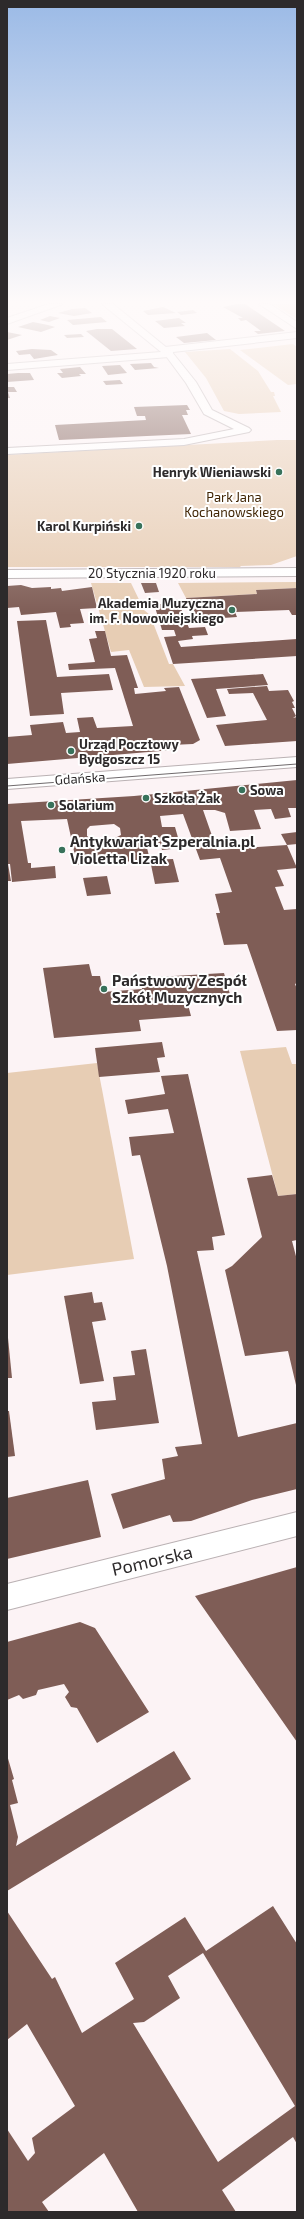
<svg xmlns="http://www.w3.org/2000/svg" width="304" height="2219" font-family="'Exo 2',sans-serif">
  <rect width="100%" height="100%" fill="#fcf3f5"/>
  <g fill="#e7cdb4">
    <polygon points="273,304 297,304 297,319"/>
    <polygon points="293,344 297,347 297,384 288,385 240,350"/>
    <polygon points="230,349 258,371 271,392 274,392 275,396 273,396 281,412 239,414 224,411 206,378 185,352"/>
    <polygon points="277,440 297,440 297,556 271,565 240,566 241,567 7,567 7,455"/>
    <polygon points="297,582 297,588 256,590 257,594 186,598 178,583"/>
    <polygon points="91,583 131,583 144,610 150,615 169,664 173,664 185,686 144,687 129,650 111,652"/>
    <polygon points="286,1047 292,1064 297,1064 297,1194 278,1196 240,1051"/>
    <polygon points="97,1063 134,1259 7,1275 7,1073"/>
  </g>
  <g fill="#7f5d56" fill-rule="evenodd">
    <polygon points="237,304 245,304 285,331 258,334 254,331 261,331 246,320 241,321 238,318 243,318 223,307"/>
    <polygon points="163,307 176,313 148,315 143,311"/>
    <polygon points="85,308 92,313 74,316 58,313 72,309"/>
    <polygon points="193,310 197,313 181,315 177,312"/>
    <polygon points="50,316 60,318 49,322 40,320"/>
    <polygon points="101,317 107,322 73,325 67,320"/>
    <polygon points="179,318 186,323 181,323 185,326 164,328 155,321"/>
    <polygon points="33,322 48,325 55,327 41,332 18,327"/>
    <polygon points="97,329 112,329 137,349 111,351 86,331"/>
    <polygon points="7,332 22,335 7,340"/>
    <polygon points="207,333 216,340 184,343 176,337"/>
    <polygon points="81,334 84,337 67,338 64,335"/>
    <polygon points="32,349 51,350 58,355 34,359 30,354 19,355 16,351"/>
    <polygon points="151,363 154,367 159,368 135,370 130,364"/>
    <polygon points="120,365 127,373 108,375 102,366"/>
    <polygon points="80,367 86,374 79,374 81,376 62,378 57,373 63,373 60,369"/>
    <polygon points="18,373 30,373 34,380 7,382 7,374"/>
    <polygon points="120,380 123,384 106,385 103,381"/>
    <polygon points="7,387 14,387 17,392 8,392 10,398 7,398"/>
    <polygon points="187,405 190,410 186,410 188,415 182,415 191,434 59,440 55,425 146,420 145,416 137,416 134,407"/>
    <polygon points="141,583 156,583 159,592 145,593"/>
    <polygon points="21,585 32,588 51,587 51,589 61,588 62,591 92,587 97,608 80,609 84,623 70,624 71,627 60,628 56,612 21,615 19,607 7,608 7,586"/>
    <polygon points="297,588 297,615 292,615 289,610 235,612 237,617 223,618 224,620 194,619 186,598 257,594 256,590"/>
    <polygon points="163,599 177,599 189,628 205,627 208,635 192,636 193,639 178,641 181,647 297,639 297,656 173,664 164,637 176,636 174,630 162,630 154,604 165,604"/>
    <polygon points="46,620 57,677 109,674 113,690 61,693 64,714 30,716 17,621"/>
    <polygon points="95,631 105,631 111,656 127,655 138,688 134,688 135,694 166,691 164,688 179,687 200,740 193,744 171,745 172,750 7,764 7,737 32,735 30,725 63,722 66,733 80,732 77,718 93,717 97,728 133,726 115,668 69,670 68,664 95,662 89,639 97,638"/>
    <polygon points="263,674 268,685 216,689 226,716 207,718 191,679"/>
    <polygon points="267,686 269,691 288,690 294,701 292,702 295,708 292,708 296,716 293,718 297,717 297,741 225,746 216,725 267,720 253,693 229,694 227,689"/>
    <path d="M297 780V808H288L291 817 275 819 271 809 254 810 261 829 230 831 225 813 215 810H203L217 850 287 845 297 868 277 870 284 886 275 887 284 910 297 909V983L295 984 297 989V1030L277 1031 247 944 224 945 216 913H220L215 894 232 892 220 858 200 860 183 814 160 816 162 827H175L181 848 162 850 160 843 146 844 150 860 77 865 67 819 21 821 28 863H31V868L55 866 56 878 12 882 10 864H8L11 881H7V804L134 796ZM114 824 120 828 121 835 113 839 93 840 87 836V829L90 826Z"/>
    <polygon points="297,832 297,844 287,845 281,834"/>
    <polygon points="173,859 179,882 155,884 150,860"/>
    <polygon points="107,876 111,894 87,896 83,878"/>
    <polygon points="89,964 92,976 100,976 103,992 142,989 140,978 224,973 231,998 187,1001 191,1016 139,1020 141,1031 54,1038 43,968"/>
    <polygon points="162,1042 165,1057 157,1058 160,1072 99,1077 95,1048"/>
    <polygon points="188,1074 225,1235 212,1237 214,1250 197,1251 238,1437 297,1423 297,1489 252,1500 191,1521 173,1522 170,1515 123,1529 111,1494 165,1479 162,1459 178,1456 175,1447 202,1444 167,1266 140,1155 132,1156 129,1137 174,1133 168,1109 128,1114 125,1100 165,1094 161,1076"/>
    <polygon points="272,1175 278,1196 297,1194 297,1240 292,1241 297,1260 296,1385 288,1351 245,1356 225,1270 232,1266 262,1237 247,1178"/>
    <polygon points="92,1292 94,1303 102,1302 106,1320 92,1322 104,1381 80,1384 64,1296"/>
    <polygon points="8,1338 12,1378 7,1378 7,1339"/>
    <polygon points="146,1349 159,1423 96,1430 92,1402 116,1400 113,1377 135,1375 131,1351"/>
    <polygon points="7,1411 9,1411 15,1456 7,1457"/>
    <polygon points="88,1480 101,1537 7,1559 7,1498"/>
    <polygon points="297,1567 296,1635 297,1742 195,1596"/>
    <polygon points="80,1622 95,1628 149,1712 97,1743 77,1708 71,1707 65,1697 69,1692 64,1684 38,1690 36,1695 23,1699 19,1695 7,1700 7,1642"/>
    <polygon points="174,1751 191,1779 7,1891 7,1755 14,1779 12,1780 18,1803 10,1805 18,1837 16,1846"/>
    <path d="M273 1906 297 1944V2144L293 2137 222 2190 236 2212H138L104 2153 42 2202 49 2212H7V2129L28 2161 35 2153 32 2138 75 2106 27 2024 7 2040V1911L52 1979 55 1977 82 2033 134 1999 115 1963 185 1917 206 1951ZM203 1953 295 2106 218 2162 133 2023 144 2022 180 1998 168 1976Z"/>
  </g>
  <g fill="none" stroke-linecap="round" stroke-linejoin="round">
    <g stroke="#bab1b3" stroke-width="2">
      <g id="minor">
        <polygon points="259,304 270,304 297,322 297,329"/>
        <polygon points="297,332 297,338 173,352 172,356 169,357 7,370 7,364 161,352 162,348 165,347"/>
        <polygon points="297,568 297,576 7,578 7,570"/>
        <polygon points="297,1512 297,1536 7,1610 7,1584"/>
      </g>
    </g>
    <g stroke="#bab1b3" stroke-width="2">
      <g id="tertiary">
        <polygon points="49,304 63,304 7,324 7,318"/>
        <polygon points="102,304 113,304 172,352 196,382 212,410 249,428 251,430 249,432 184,445 7,454 7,448 184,439 234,429 204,414 186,383 166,356"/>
        <polygon points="297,757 297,767 7,789 7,779"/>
      </g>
    </g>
    <use href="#minor" fill="#fff" fill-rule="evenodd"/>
    <use href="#tertiary" fill="#fff" fill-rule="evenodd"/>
    <polyline stroke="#6f6a6c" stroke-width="1" points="7,786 297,764"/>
  </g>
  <linearGradient id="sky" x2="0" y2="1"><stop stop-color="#9bbae6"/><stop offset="0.49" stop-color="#fefafa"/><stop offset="1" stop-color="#fefafa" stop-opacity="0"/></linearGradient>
  <rect width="304" height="615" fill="url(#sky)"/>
  <g fill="#38725b" stroke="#fff" stroke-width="1.5">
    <circle cx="279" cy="472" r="4"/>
    <circle cx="139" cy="526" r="4"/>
    <circle cx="232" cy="610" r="4"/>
    <circle cx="71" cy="751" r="4"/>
    <circle cx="242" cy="790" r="4"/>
    <circle cx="146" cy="798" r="4"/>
    <circle cx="51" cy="805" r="4"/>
    <circle cx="62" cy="850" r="4"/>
    <circle cx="104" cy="989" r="4"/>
  </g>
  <g text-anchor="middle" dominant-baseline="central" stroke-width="4" stroke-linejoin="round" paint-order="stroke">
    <g font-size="13" font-weight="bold" fill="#2d2a2b" stroke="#fff" text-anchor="start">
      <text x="271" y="472" text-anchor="end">Henryk Wieniawski</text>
      <text x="131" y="526" text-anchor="end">Karol Kurpiński</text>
      <text x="224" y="603" text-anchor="end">Akademia Muzyczna<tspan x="224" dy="15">im. F. Nowowiejskiego</tspan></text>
      <text x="79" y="744">Urząd Pocztowy<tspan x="79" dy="15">Bydgoszcz 15</tspan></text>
      <text x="250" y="790">Sowa</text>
      <text x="154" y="798">Szkoła Żak</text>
      <text x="59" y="805">Solarium</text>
    </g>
    <g font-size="13" fill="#412605" stroke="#fff">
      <text x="234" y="497">Park Jana<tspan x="234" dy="15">Kochanowskiego</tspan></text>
    </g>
    <g font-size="13" fill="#2d2a2b" stroke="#fff">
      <text x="152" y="573">20 Stycznia 1920 roku</text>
      <text transform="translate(80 778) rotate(-4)">Gdańska</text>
    </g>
    <g font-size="15" font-weight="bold" fill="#2d2a2b" stroke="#fff" text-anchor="start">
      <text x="70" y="841">Antykwariat Szperalnia.pl<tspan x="70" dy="17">Violetta Lizak</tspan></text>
      <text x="112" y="980">Państwowy Zespół<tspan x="112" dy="17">Szkół Muzycznych</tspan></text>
    </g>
    <g font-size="18" fill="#2d2a2b" stroke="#fff">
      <text transform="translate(152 1560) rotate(-13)">Pomorska</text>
    </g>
  </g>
  <rect width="304" height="2219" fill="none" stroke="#2d2a2b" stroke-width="16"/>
</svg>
